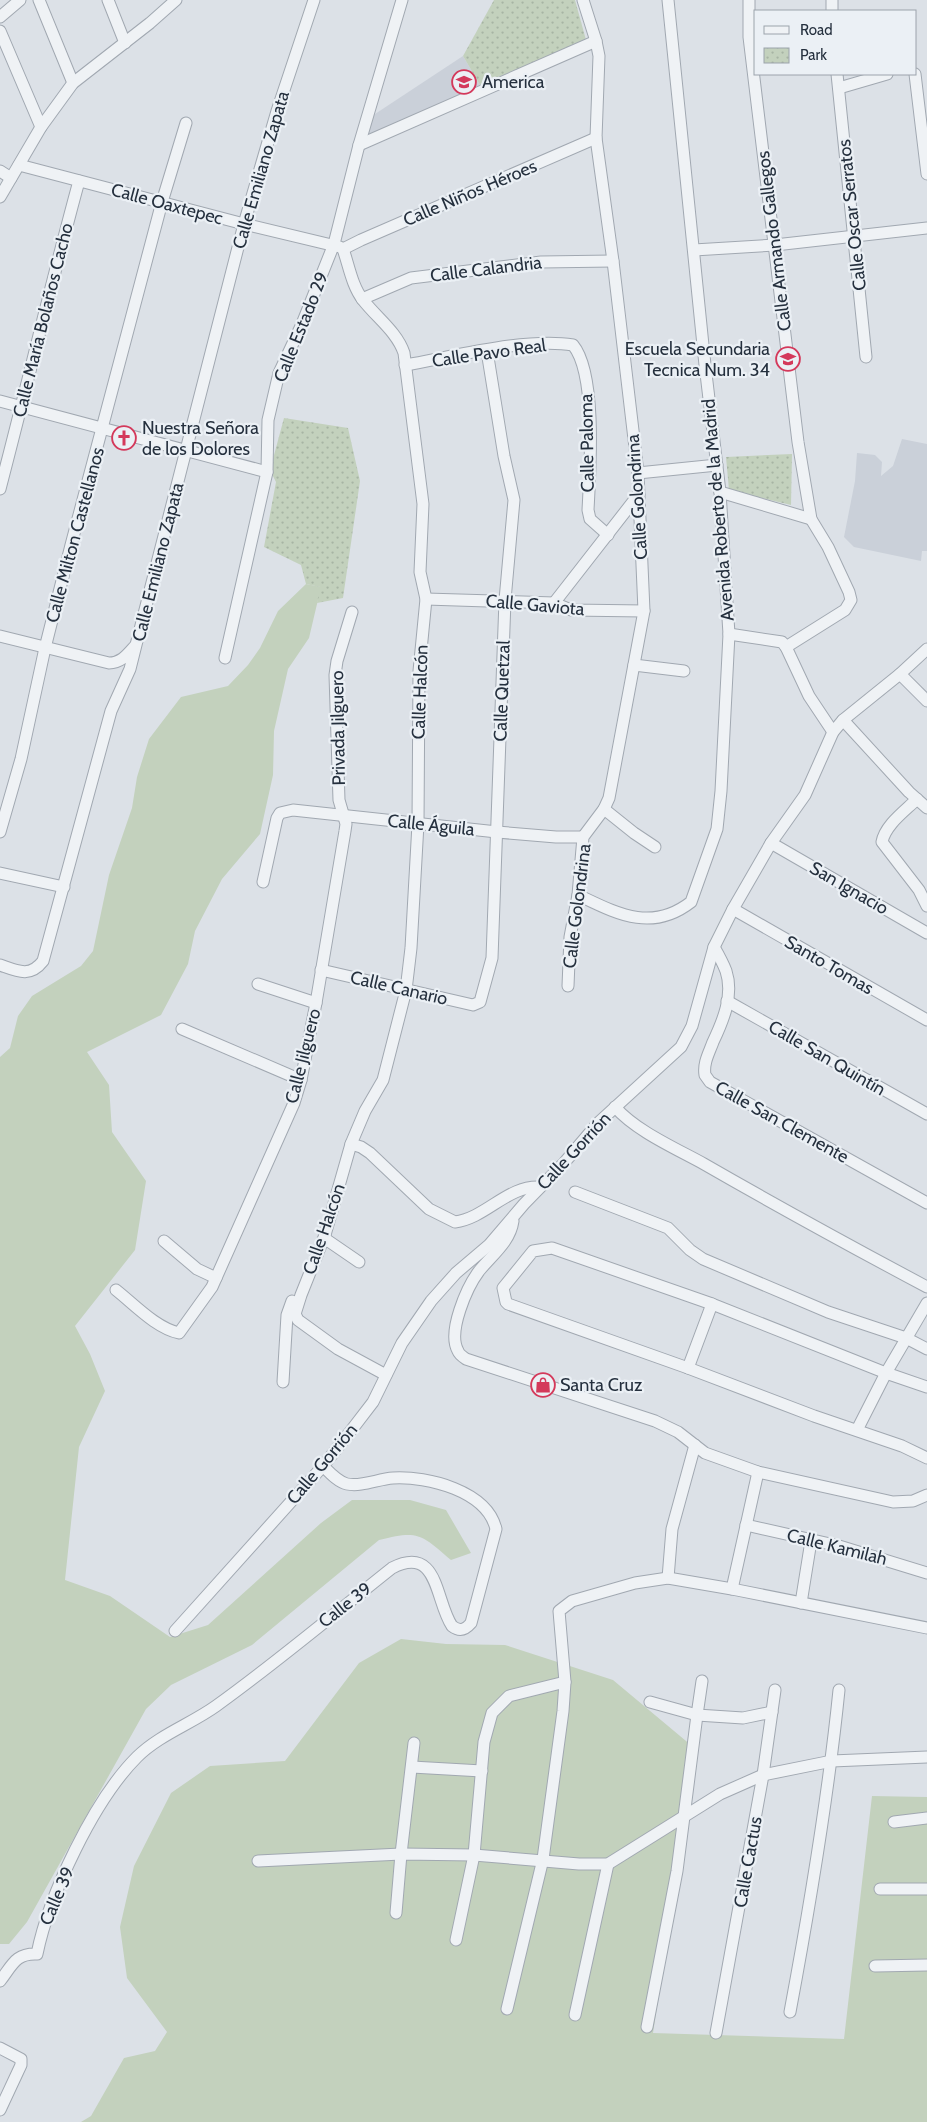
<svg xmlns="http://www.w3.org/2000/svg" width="927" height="2122" font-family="Cabin,sans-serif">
  <defs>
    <pattern id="park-dots" width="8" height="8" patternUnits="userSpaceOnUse" patternTransform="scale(1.25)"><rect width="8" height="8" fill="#c3d1bd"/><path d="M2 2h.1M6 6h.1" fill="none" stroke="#a7b4a4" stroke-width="1.8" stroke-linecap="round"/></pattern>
  </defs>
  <rect width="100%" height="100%" fill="#dce1e7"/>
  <g fill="#cad0d9">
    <polygon points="463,56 480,85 358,146 372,116"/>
    <polygon points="902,439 927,444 927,551 922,551 921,561 854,547 844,537 855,481 857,453 875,455 882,462 881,476 893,466"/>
  </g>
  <g fill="#c3d1bd">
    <path d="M306 584 321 587 309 638 288 669 274 731 273 775 260 834 222 879 195 931 188 964 161 1015 87 1052 109 1085 112 1132 146 1181 135 1250 75 1326 90 1354 105 1391 79 1447 65 1580 110 1596 170 1637 208 1625 321 1523 352 1500H410L446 1510 471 1553 451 1560C421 1534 418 1530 379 1540L252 1645 171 1685 146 1709 27 1922 9 1944H0V1057L10 1048 18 1016 32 996 81 966 93 951 109 875 132 808 137 777 149 739 181 697 228 686 248 665 260 648 278 611Z"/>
    <polygon points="401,1639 446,1644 505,1645 613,1680 692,1746 691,1783 653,2033 844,2039 872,1796 927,1797 927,2122 81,2122 91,2116 124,2058 155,2051 167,2032 127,1978 120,1927 134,1866 171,1793 210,1766 285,1761 359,1663"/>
  </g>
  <g fill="url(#park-dots)">
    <polygon points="494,0 575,0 586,40 480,85 463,56"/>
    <polygon points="284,418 348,428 360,481 343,598 317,603 320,587 306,584 301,565 264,547 276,482 270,470"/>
    <polygon points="792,454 791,505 729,490 726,457"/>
  </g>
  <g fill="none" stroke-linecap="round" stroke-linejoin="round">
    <g stroke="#a1a8b1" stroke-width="13">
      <g id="minor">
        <polyline points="39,0 73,83"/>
        <polyline points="108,0 125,43"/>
        <polyline points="749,0 749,37 798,442 811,519 828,547 849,592 851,600 845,610 786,647"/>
        <polyline points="832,11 832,0"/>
        <polyline points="0,17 20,0"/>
        <polyline points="0,31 41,127"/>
        <polyline points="837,74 866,357"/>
        <polyline points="915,74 927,174"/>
        <polyline points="839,88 887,74"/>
        <polyline points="359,145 596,41"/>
        <polyline points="19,165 244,224 340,247"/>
        <polyline points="0,171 11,178"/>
        <polyline points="0,197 41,127 73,83 150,23 176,0"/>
        <path d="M343 249C349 266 352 286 363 300 377 318 397 332 404 353L423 504 420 572 426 599 419 671 418 824 411 948 406 990 383 1080 365 1111 351 1144 325 1235 301 1295 295 1314 298 1320 338 1349 386 1375"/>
        <polyline points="343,249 361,240 596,138"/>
        <polyline points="694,250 775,245 927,228"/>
        <polyline points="362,299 411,278 541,262 613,261"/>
        <path d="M405 365C452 357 527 337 573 345 597 374 590 472 588 510L590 519 608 535"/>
        <polyline points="0,401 267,472"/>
        <polyline points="638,473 717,465"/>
        <path d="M0 489C27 386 51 283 79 181"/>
        <polyline points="720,492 811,519"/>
        <polyline points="426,599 554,603 571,610 644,611"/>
        <polyline points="554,603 639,494"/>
        <polyline points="729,634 782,642 786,647 809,696 833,732"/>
        <path d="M0 636 109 663C121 663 127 655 135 646"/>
        <polyline points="225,658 267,472 268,420 279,373 302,324 334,244 359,145 402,0"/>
        <polyline points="634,665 684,671"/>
        <polyline points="900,674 927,701"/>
        <polyline points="843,720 909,792 927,808"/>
        <path d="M917 799C905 811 885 825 882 842L919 890 927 906"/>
        <polyline points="604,809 634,833 655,847"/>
        <polyline points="0,832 21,759 45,648 71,545 162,202 186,123"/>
        <polyline points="771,843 927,933"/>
        <polyline points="0,873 64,887"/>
        <polyline points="263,882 277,818 280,813 293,810 497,832 556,837 583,837"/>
        <path d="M578 895C616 913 651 933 691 902L717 829 721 791 729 634 720 492 705 365 668 0"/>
        <polyline points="733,909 927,1020"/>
        <path d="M714 947C718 954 723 963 726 971 734 995 723 1021 713 1042 709 1053 703 1063 705 1075L710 1082 927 1203"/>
        <path d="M0 965C17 971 30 978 43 961L111 711 130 669 136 645 244 224 277 111 314 0"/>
        <polyline points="321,970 473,1005 480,1002 492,958 505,600 514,500 504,456 487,351"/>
        <polyline points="258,984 316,1003"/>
        <polyline points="568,986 570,937 578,895 583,837 604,809 609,798 644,611 638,473 613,261 596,138 599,56 596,41 583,0"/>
        <polyline points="727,1001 927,1114"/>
        <polyline points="182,1029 301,1080"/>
        <path d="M615 1107C636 1131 675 1148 704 1164 777 1206 852 1247 927 1287"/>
        <path d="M351 1144 361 1147 370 1153 429 1209 455 1222C486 1218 508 1185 540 1187"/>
        <polyline points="575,1192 668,1228 690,1250 703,1259 828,1312 906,1338 927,1349"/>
        <path d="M513 1221C510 1242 492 1255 479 1271 467 1287 447 1332 458 1351 459 1354 463 1357 466 1359L655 1421 678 1432 705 1453 758 1472 893 1502 913 1501 927 1495"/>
        <polyline points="324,1238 359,1262"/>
        <polyline points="164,1241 197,1269 216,1278"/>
        <path d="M116 1290C135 1305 156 1328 179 1333L212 1287 294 1103 301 1080 316 1003 345 831 346 824 339 800 335 675 337 661 352 612"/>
        <polyline points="688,1368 712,1304"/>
        <polyline points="283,1382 287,1315 292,1301"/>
        <polyline points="927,1387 886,1373 712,1304 552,1248 533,1251 503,1288 506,1302 508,1304 688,1368 814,1416 902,1446 927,1458"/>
        <polyline points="857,1430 886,1373 927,1303"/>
        <polyline points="746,1525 839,1546 927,1573"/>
        <polyline points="668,1578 672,1529 695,1445"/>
        <polyline points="732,1589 758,1472"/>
        <polyline points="801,1603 811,1541"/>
        <polyline points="175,1631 323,1466 350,1432 373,1402 402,1343 431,1301 456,1273 489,1245 524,1204 564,1163 598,1123 681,1047 692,1026 714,947 733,909 771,843 805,795 833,732 843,720 900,674 927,649"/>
        <polyline points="702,1681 697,1715 743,1718 772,1712"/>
        <polyline points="412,1767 482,1771"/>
        <polyline points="894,1822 927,1818"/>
        <polyline points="258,1861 401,1854 474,1855 579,1864 608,1864 720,1794 763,1775 832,1761 927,1757"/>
        <polyline points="880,1889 927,1889"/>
        <polyline points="396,1913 401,1854 414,1743"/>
        <polyline points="456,1940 474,1855 484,1742 492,1713 509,1696 565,1682"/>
        <polyline points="875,1966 927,1965"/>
        <path d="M0 1981C12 1966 15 1953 37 1954 49 1895 94 1800 137 1757 159 1735 191 1724 216 1706 276 1663 334 1614 392 1568 439 1544 435 1601 452 1626 460 1632 465 1630 471 1623L496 1529C487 1491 428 1476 393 1478 378 1479 362 1487 347 1484 338 1482 330 1473 323 1466"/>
        <polyline points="507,2009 543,1859 563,1711 565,1682 559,1611 572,1601 635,1583 668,1578 732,1589 927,1628"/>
        <path d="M790 2012C810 1905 828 1799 839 1690"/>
        <polyline points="575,2015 608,1864"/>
        <polyline points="647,2027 677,1871 697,1715 650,1702"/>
        <polyline points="716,2033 763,1775 775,1690"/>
        <polyline points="0,2048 21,2059 21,2065 0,2110"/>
      </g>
    </g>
    <use href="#minor" stroke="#eff2f5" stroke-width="11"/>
  </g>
  <defs>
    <g id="school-ring" transform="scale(1.25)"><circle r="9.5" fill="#ebf0f5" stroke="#d4395b" stroke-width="1.5"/><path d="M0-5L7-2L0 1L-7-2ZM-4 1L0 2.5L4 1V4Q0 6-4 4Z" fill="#d4395b"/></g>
    <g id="church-ring" transform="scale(1.25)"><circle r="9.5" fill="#ebf0f5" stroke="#d4395b" stroke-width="1.5"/><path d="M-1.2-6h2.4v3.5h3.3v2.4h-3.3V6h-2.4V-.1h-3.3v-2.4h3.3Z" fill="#d4395b"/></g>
    <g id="shop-ring" transform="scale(1.25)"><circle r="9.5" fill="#ebf0f5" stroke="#d4395b" stroke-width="1.5"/><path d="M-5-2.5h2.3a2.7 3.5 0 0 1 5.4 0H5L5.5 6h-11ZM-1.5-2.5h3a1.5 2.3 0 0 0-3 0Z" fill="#d4395b"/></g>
  </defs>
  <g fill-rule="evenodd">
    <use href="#school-ring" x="464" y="82"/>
    <use href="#school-ring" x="788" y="359"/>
    <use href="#church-ring" x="124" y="438"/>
    <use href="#shop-ring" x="543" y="1385"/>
  </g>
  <g text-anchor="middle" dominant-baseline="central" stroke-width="4.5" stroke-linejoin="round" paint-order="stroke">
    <g font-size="18" fill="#25303e" stroke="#ebf0f5" text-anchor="start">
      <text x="482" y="82">America</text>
      <text x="770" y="349" text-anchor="end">Escuela Secundaria<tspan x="770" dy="21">Tecnica Num. 34</tspan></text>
      <text x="142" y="428">Nuestra Señora<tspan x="142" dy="21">de los Dolores</tspan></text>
      <text x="560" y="1385">Santa Cruz</text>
    </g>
    <g font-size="18" fill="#25303e" stroke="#ebf0f5">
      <text transform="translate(261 170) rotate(-74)">Calle Emiliano Zapata</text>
      <text transform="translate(470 193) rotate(-23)">Calle Niños Héroes</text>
      <text transform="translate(167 204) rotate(15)">Calle Oaxtepec</text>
      <text transform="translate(852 215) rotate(-96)">Calle Oscar Serratos</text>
      <text transform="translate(774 241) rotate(-97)">Calle Armando Gallegos</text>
      <text transform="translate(486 269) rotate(-7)">Calle Calandria</text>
      <text transform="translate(43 320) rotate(-76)">Calle María Bolaños Cacho</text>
      <text transform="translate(301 327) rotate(-68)">Calle Estado 29</text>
      <text transform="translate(489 353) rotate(-8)">Calle Pavo Real</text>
      <text transform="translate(587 443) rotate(-91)">Calle Paloma</text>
      <text transform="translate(637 497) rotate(-94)">Calle Golondrina</text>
      <text transform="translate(718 510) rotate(-95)">Avenida Roberto de la Madrid</text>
      <text transform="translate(75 535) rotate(-75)">Calle Milton Castellanos</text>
      <text transform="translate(158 562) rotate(-76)">Calle Emiliano Zapata</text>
      <text transform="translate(535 605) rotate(5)">Calle Gaviota</text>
      <text transform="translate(502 691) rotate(-88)">Calle Quetzal</text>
      <text transform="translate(420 692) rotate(-88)">Calle Halcón</text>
      <text transform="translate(338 728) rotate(-91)">Privada Jilguero</text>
      <text transform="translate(431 825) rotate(6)">Calle Águila</text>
      <text transform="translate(849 888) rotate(30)">San Ignacio</text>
      <text transform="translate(577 906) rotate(-83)">Calle Golondrina</text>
      <text transform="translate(829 965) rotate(30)">Santo Tomas</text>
      <text transform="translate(399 988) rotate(13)">Calle Canario</text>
      <text transform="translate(303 1056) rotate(-76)">Calle Jilguero</text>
      <text transform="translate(827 1058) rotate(30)">Calle San Quintín</text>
      <text transform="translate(782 1122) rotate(29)">Calle San Clemente</text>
      <text transform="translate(574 1151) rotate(-47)">Calle Gorrión</text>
      <text transform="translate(324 1229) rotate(-71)">Calle Halcón</text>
      <text transform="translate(322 1464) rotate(-50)">Calle Gorrión</text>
      <text transform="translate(837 1547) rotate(14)">Calle Kamilah</text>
      <text transform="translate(345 1605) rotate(-38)">Calle 39</text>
      <text transform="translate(748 1862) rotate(-80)">Calle Cactus</text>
      <text transform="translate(57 1896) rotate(-67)">Calle 39</text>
    </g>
  </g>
  <rect x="754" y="10" width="162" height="65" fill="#ebf0f5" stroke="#9ca3ac"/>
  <rect x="764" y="26" width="25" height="8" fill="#eff2f5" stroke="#9ca3ac"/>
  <text x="800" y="35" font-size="15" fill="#25303e">Road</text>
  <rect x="764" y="48" width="25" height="15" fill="url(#park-dots)" stroke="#9ca3ac"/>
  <text x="800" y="60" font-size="15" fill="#25303e">Park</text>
</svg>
